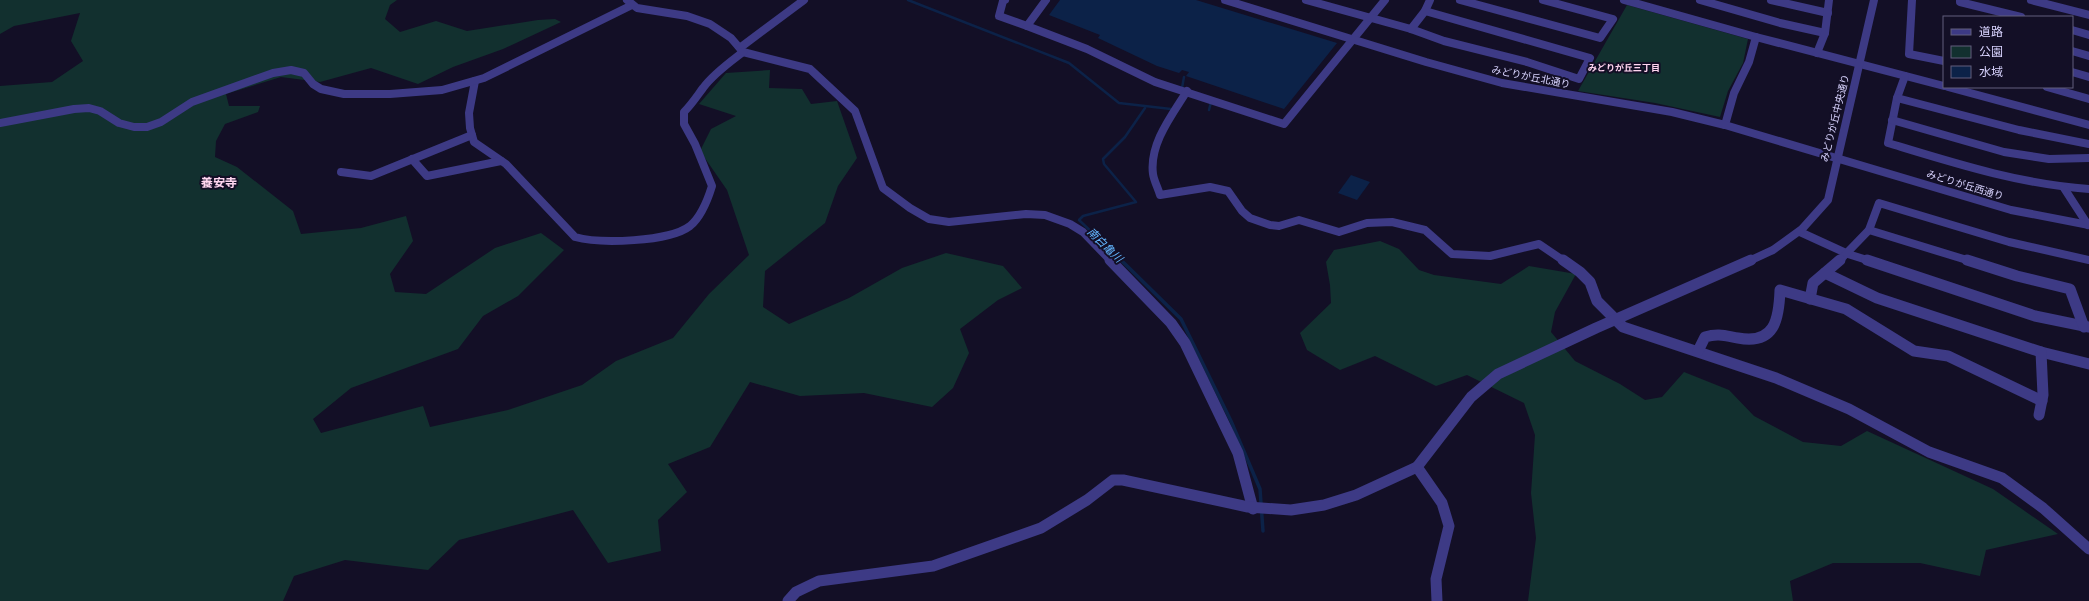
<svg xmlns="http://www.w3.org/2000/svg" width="2089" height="601" font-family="'PT Sans','Noto Sans JP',sans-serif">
  <rect width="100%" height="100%" fill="#130f26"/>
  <g fill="#12302f">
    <polygon points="0,0 397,0 390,5 385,19 400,32 436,21 467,31 538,20 555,19 561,22 503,49 453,67 418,84 371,68 320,82 281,77 226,94 229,106 260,106 258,112 225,124 216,141 215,157 237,167 293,211 301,234 361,228 406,216 413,241 390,274 395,292 426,294 495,248 541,233 564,250 518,296 483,316 458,349 351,388 313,419 321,433 423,406 430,427 508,410 582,385 616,361 673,338 709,294 749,255 727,190 700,151 711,129 736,116 699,104 726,73 770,70 769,88 802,89 811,104 837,101 857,158 838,186 825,223 765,271 763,307 789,324 849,298 902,268 946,253 1003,266 1022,288 998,300 960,329 969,353 953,388 932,407 864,393 800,396 750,382 710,447 668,464 687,492 658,520 661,551 608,563 573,510 459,540 428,570 345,560 294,576 283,601 0,601 0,86 52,82 83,61 71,41 80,13 14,26 0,34"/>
    <polygon points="1627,5 1748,39 1743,63 1728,91 1720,117 1655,103 1578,91"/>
    <polygon points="1380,241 1399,249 1419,270 1434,275 1501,284 1529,266 1576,274 1555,312 1551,332 1575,361 1620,384 1645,400 1662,397 1684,372 1729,390 1754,416 1803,442 1841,446 1867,431 1993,489 2058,534 1986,550 1980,576 1920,563 1833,563 1790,581 1793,601 1528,601 1536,538 1531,493 1535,435 1524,403 1467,375 1436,386 1375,356 1340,370 1307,350 1300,333 1331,303 1330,285 1326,262 1334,250"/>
  </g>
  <g fill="#0c2248">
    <polygon points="1060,0 1196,0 1337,43 1284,109 1186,76 1189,72 1182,70 1179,73 1157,66 1098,38 1100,35 1049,15"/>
    <polygon points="1351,175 1370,182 1357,200 1338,193"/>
  </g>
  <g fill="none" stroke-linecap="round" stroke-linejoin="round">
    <g stroke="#0c2248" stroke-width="2.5">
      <polyline points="908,0 1069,63 1119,103 1171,109"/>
      <polyline points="1182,88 1184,77"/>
      <polyline points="1209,110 1211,102"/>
      <polyline points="1122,261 1079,220 1083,216 1136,202 1104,164 1103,159 1125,137 1145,108"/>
    </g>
    <polyline stroke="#0c2248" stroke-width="3.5" points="1121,260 1181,319 1231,421 1260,489 1263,531"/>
    <g stroke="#3d3a85" stroke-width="8">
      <polyline points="627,0 637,8 687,16 710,24 731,38 743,52 810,69 855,111 883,188 910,208 929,219 949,222 1026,214 1045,215 1070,224 1083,232 1111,261"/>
      <polyline points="1005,0 1003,1 999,16 1027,26"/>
      <polyline points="1046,0 1027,26 1087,49 1155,82 1284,124 1385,0"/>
      <polyline points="1306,0 1411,29 1444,41 1527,62 1579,79 1590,58 1425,11"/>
      <polyline points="1460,0 1600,38 1613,19 1543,0"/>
      <polyline points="1624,0 1756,37 1944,86"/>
      <polyline points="1700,0 1780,23 1825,33"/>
      <polyline points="1771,0 1828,13"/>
      <polyline points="1912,0 1909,54 1944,61"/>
      <polyline points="1960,0 1960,2 2021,17"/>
      <polyline points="2031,0 2089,15"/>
      <polyline points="1411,29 1425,11 1430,0"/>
      <polyline points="2072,30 2089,35"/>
      <polyline points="741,47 804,0"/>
      <polyline points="2072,51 2089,56"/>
      <polyline points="1817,53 1825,33 1829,0"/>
      <polyline points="2072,72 2089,77"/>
      <path d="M1905 76 1897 98 1888 143C1954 163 2019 184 2089 189"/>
      <path d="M475 81 469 113 470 128 474 142 506 164 575 237C600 244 669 242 690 226 701 217 708 199 712 186L695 144 684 124V112C692 104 697 96 703 88 713 74 730 62 743 52"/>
      <polyline points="1948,87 2089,125"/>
      <polyline points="2047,87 2089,99"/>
      <path d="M1187 91C1172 115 1149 144 1153 174 1154 181 1158 188 1160 195L1210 187 1228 191 1242 211 1250 218 1270 225 1279 226 1299 220 1339 232 1367 223 1392 222 1425 230 1452 254 1490 256 1539 244 1564 261"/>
      <polyline points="1897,98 2019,130 2089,144"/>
      <polyline points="1892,120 2004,152 2049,159 2089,158"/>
      <polyline points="0,123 74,109 89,108 100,111 119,123 134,127 147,127 161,122 192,102 273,73 291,70 304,73 313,84 321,89 344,94 390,94 442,90 484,78 632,5"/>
      <polyline points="1725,125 1734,93 1749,62 1756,37"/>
      <polyline points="412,159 427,176 501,161"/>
      <polyline points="341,172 371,176 472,135"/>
      <polyline points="2064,188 2088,225"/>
      <polyline points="1869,230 1970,261"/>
      <polyline points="1800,232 1848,254 1870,261"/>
      <polyline points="1839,261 1869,230 1879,203 2009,242 2089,260"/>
    </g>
    <g stroke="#3d3a85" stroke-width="11">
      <polyline points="1110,260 1171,323 1185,343 1238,453 1253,509"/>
      <polyline points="1563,260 1580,272 1590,282 1597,301 1623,327 1776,378 1849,409 1929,452 2002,478 2043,508 2089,549"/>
      <polyline points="1867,260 2035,316 2089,327"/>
      <polyline points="1967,260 2017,276 2070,289 2084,327"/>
      <polyline points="1825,273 1877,298 2041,352 2089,364"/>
      <polyline points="1810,299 1813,283 1840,260"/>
      <path d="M1698 351 1705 337C1718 333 1726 336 1738 338 1775 345 1779 319 1780 290L1846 309 1914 351 1948 356 2042 401"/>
      <polyline points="2039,415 2043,395 2041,352"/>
      <polyline points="788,601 796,592 819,581 933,566 1041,528 1087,500 1113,480 1123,480 1248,507 1291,510 1324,505 1356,495 1417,467 1442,503 1449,526 1436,579 1437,601"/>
    </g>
    <g stroke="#3d3a85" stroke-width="8">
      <polyline points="1225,0 1426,62 1502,83 1672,112 1725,125 2011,210 2089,225"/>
      <polyline points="1749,261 1773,250 1802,229 1828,200 1874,0"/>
    </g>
    <polyline stroke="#3d3a85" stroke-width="11" points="1417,467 1471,397 1498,374 1596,328 1751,260"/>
  </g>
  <g text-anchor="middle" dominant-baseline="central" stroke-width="4" stroke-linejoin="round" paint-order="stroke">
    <g font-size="9" font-weight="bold" fill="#ffd6f0" stroke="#130f26">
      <text x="1624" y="67">みどりが丘三丁目</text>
    </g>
    <g font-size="10" fill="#d9d4ff" stroke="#130f26">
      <text transform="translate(1531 77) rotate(11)">みどりが丘北通り</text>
      <text transform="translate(1835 118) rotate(-76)">みどりが丘中央通り</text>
      <text transform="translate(1965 185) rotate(17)">みどりが丘西通り</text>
    </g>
    <g font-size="11" font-style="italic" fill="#62b6ff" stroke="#130f26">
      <text transform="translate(1105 245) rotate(44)">南白亀川</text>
    </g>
    <g font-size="12" font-weight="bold" fill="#ffd6f0" stroke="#130f26">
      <text x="219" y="182">養安寺</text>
    </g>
  </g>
  <rect x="1943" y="16" width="130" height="72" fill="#130f26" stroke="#625e7d"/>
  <rect x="1951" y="29" width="20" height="6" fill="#3d3a85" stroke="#625e7d"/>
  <text x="1979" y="36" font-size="12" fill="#d9d4ff">道路</text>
  <rect x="1951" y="46" width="20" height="12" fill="#12302f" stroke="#625e7d"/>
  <text x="1979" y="56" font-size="12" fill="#d9d4ff">公園</text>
  <rect x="1951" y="66" width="20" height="12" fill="#0c2248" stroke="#625e7d"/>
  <text x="1979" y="76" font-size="12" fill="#d9d4ff">水域</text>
</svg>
